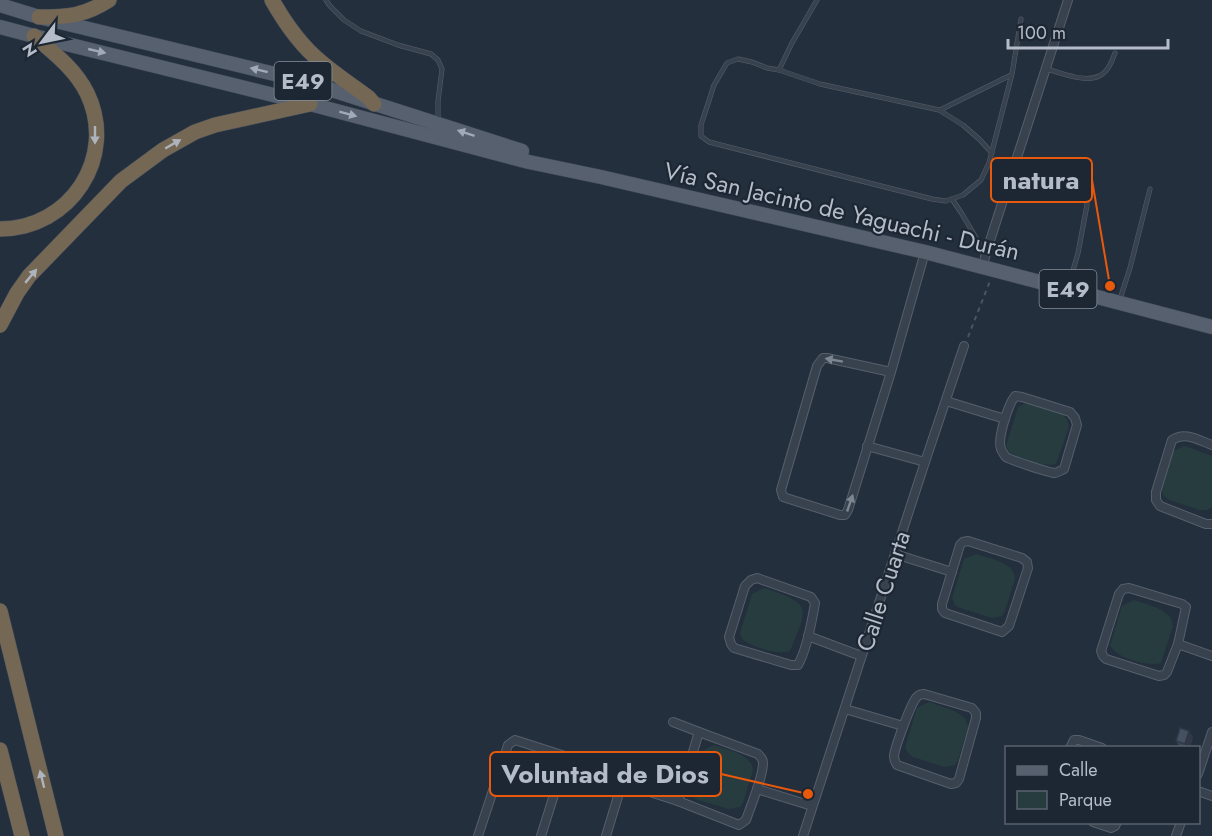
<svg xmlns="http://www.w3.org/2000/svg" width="1212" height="836" font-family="Jost,sans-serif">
  <rect width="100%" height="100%" fill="#242f3e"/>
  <g fill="#263c3f">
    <path d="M1030 401C1044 406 1068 410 1069 427L1056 464C1046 467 1021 461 1012 454 1008 451 1008 451 1006 446L1018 407Z"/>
    <polygon points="1185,446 1212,456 1212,507 1207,510 1200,510 1169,500 1164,496 1161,490 1173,451"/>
    <path d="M976 554C990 559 1015 562 1015 579L1005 611 1002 616 992 618 960 608 955 605 952 598 964 559Z"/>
    <path d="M764 588C775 592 804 599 803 613 802 624 796 636 792 646L790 651C779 655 755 648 745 641 741 638 742 638 740 633L752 594Z"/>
    <path d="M1134 600C1148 605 1172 609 1173 626L1161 663C1147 667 1116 658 1110 645L1122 606Z"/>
    <path d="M929 702C943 708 968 711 968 728L958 760 955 765 944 767 913 757 908 753 905 747 917 708Z"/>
    <path d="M714 745C727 750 752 754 753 770L743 803 740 807 729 809 698 800 692 796 690 790 702 751Z"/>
  </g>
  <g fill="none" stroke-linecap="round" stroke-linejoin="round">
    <g stroke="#565f6c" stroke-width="5">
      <g id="lane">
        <polyline points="326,0 330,6 344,20 361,31 398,45 431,54 438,60 442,69 438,101 438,120"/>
        <polyline points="817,0 792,43 779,70 767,68 752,62 738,59 727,63 714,85 701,125 701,136 709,142 932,199 946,201 963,195 981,180 989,163 1012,74 1021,19"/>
        <path d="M1047 69C1060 73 1086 83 1099 76 1108 72 1112 61 1115 53"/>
        <polyline points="779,70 820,84 939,110 963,125 979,139 992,153"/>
        <polyline points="940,110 1011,75"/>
        <polyline points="1015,164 1037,171 1081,190 1086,196 1087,205 1078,253 1068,288"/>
        <polyline points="952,199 962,214 985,253"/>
        <polyline points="1120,299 1130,268 1150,189"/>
      </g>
    </g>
    <g stroke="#565f6c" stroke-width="10">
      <g id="street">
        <polyline points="983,266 986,253 1068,0"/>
        <polyline points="891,372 827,358 823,358 817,366 781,490 783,497 840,515 845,515 848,510 891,372 925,252"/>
        <path d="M1015 396 1022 397 1070 412 1075 418 1077 425 1064 469C1060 471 1059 472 1055 473 1050 473 1010 460 1006 457 1005 456 1001 450 1001 449 997 439 1008 405 1015 396Z"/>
        <polyline points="946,401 1005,419"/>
        <path d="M1212 445C1198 440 1185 431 1172 440L1156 492V500L1160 506 1206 524H1212"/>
        <polyline points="867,446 925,462"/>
        <polygon points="968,541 1022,558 1027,562 1028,568 1009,626 1002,632 945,613 942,609 942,604 960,545 963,542"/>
        <polyline points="895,554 952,572"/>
        <path d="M757 578 811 597 815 603C812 621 807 649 798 665H791L734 648 731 644 729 637 745 586 751 580Z"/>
        <polygon points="1129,588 1182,604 1186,607 1178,644 1167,672 1164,675 1159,676 1106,659 1103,656 1101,651 1119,594 1123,589"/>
        <polyline points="808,636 861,656"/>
        <polyline points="1178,644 1212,656"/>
        <path d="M924 694 972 708 976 713V718L959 779 956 783 951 784 897 765C895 761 894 761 894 756 895 747 910 706 916 698 919 694 919 695 924 694Z"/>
        <polyline points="845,709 903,726"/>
        <polyline points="673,722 699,732"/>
        <path d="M699 732 758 754C761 758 763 758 763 763 763 778 751 805 746 820L739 825 678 801Z"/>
        <polyline points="1070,748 1074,740 1079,740 1102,748"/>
        <polyline points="1198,774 1212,732"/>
        <polyline points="757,789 812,806"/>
        <polyline points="1198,791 1212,796"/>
        <polyline points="650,792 678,801"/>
        <polyline points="1093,822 1111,828 1115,826 1117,822"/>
        <polyline points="478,836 508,745 515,740 621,774 623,780 606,836"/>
        <polyline points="541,836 566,757"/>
        <polyline points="803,836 925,462 964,346"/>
        <polyline points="1176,836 1181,822"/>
      </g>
    </g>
    <g stroke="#414a57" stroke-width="15">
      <g id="primary">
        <polyline points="0,5 39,17 304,81 522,151"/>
        <polyline points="0,27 34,36 310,104 529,162 601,177 925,252 1212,327"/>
      </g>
    </g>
    <g stroke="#434c59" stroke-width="16">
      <g id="highway">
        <path d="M272 0C285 23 300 45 321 62 336 75 353 86 369 98L374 104"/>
        <path d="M39 17C68 17 84 16 109 0"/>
        <path d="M0 229C70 229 118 157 87 93 75 69 54 53 34 36"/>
        <polyline points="0,325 17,293 29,276 121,181 163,150 195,132 215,125 310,104"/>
        <polyline points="0,611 56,836"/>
        <polyline points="0,750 22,836"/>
      </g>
    </g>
    <polyline stroke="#44595c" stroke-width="2" stroke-dasharray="4.5 4.5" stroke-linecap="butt" points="968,337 990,281"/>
    <use href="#lane" stroke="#38414e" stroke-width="4"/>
    <use href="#street" stroke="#38414e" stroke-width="8"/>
    <use href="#primary" stroke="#56606e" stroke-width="14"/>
    <use href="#highway" stroke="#746855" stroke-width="15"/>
  </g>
  <polygon fill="#3b4654" points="1193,737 1190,747 1183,747 1179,746 1176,741"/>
  <polygon fill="#303945" points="1189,731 1193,737 1190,747 1188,747 1185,744"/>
  <polygon fill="#455162" stroke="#303945" stroke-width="1.5" points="1180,728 1189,731 1185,744 1176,741"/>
  <defs><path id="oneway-solid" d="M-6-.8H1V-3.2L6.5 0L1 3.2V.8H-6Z" transform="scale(1.5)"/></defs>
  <g fill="#a1aab7">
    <use href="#oneway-solid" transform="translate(97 51) rotate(13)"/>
    <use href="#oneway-solid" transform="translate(259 70) rotate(-166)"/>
    <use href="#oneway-solid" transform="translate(348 114) rotate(15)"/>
    <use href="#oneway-solid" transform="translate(466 133) rotate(-162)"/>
  </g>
  <g fill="#aeb4bd">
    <use href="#oneway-solid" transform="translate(95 135) rotate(90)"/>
    <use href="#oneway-solid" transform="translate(173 144) rotate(-30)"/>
    <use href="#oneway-solid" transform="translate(31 276) rotate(-50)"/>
    <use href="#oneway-solid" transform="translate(42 779) rotate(-104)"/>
  </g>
  <g fill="#7c8592">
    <use href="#oneway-solid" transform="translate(834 360) rotate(-170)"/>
    <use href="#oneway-solid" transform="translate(850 503) rotate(-71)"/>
  </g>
  <g text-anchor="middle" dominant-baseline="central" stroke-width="4.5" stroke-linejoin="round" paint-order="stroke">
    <g fill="#1d2633" stroke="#878f9c" stroke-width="1.5">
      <rect x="274.5" y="62" width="57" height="38" rx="4.5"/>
      <rect x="1039.5" y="270" width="57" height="38" rx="4.5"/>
    </g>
    <g font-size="22" font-weight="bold" fill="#b4bcc9">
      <text x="303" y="81">E49</text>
      <text x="1068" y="289">E49</text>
    </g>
    <g font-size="24" fill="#b4bcc9" stroke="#1d2633">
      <text transform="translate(842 211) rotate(13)">Vía San Jacinto de Yaguachi - Durán</text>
      <text transform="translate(883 591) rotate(-72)">Calle Cuarta</text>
    </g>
  </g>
  <path fill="none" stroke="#e8590c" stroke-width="2" d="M1110 286L1092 180M808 794L721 774"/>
  <g fill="#e8590c" stroke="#1d2633" stroke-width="2">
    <circle cx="1110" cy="286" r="6"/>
    <circle cx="808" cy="794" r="6"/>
  </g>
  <g fill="#1d2633" stroke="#e8590c" stroke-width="2">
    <rect x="991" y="158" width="101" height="44" rx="6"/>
    <rect x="490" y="752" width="231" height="44" rx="6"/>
  </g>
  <g font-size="26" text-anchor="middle" font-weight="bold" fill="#b4bcc9">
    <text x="1041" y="189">natura</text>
    <text x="605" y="783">Voluntad de Dios</text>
  </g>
  <rect x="1005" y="746" width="195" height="78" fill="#1d2633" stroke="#59626f" stroke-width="1.5"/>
  <rect x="1017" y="766" width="30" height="9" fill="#56606e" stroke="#59626f" stroke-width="1.5"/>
  <text x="1059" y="776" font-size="18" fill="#b4bcc9">Calle</text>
  <rect x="1017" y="791" width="30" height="18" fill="#263c3f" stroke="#59626f" stroke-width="1.5"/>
  <text x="1059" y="806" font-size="18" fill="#b4bcc9">Parque</text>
  <g transform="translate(42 42) rotate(238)" stroke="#1d2633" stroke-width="4.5" paint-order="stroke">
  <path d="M0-4.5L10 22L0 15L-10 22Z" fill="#b4bcc9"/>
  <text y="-9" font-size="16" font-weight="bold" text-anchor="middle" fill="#b4bcc9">N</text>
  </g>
  <path d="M1008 39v9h160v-9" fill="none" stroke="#b4bcc9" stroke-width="3"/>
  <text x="1017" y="39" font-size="18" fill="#b4bcc9" stroke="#1d2633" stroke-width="4.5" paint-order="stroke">100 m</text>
</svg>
